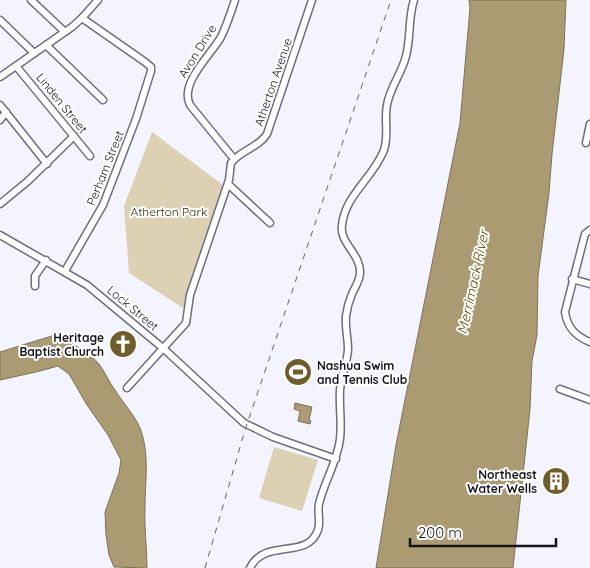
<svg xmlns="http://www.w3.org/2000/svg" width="590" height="568" font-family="Quicksand,sans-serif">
  <rect width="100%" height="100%" fill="#f3f4fe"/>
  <g fill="#dcd1b3">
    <polygon points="152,132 223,185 183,308 129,273 124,206"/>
    <polygon points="274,447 318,460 302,511 259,498"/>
  </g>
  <g fill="#aa9b73" stroke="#7d7259">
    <polygon points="469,0 566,0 564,49 552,154 549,193 538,276 537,335 532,361 530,409 513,568 376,568 396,445 460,123 470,8"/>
    <path d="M55 335C71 343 88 351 99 364 105 372 109 382 115 390 123 403 134 414 140 428 150 454 145 481 145 507 144 527 147 548 147 568L114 567 109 555 106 535 105 512 119 473 121 460 108 435 87 405 69 374 58 366 40 371 0 380V352Z"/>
    <polygon points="295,403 312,407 309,420 311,421 310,424 298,421 300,411 294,409"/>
  </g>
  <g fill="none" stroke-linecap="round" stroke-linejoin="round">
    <g stroke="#6c6c83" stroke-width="9">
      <g id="minor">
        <polyline points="31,0 65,32"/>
        <polyline points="0,20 34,53"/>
        <polyline points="46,45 103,100"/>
        <polyline points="16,66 90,156"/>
        <polyline points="0,77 72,27 82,18 98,0"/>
        <polyline points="0,105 47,164"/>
        <polyline points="0,120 6,112"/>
        <polyline points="586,143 590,124"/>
        <path d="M234 159 190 105C179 83 211 55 221 37 227 25 231 12 235 0"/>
        <polyline points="228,184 270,223"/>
        <polyline points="0,204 28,181 74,136"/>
        <path d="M590 230 585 234 565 312C567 327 575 336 590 342"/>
        <polyline points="0,235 87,285 164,349 244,423 273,437 336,459"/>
        <polyline points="65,271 103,205 136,119 151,71 151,67 145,62 82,18"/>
        <polyline points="572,279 590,284"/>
        <polyline points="35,286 35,276 46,260"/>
        <path d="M127 388 186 323 190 295 229 180 231 163C241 150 258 148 267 134L312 0"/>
        <polyline points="560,389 590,400"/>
        <path d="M250 568C265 537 307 561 318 530 321 522 317 512 319 504 324 482 337 463 340 439 342 423 339 407 340 390 341 377 347 363 348 350 348 338 345 327 346 316 347 308 349 301 352 294 355 287 360 280 360 273 361 254 339 243 342 225 345 195 374 177 384 150 389 135 384 120 387 105 390 87 402 73 406 56 411 37 408 18 414 0"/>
      </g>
    </g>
    <use href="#minor" stroke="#fff" stroke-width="6"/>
    <polyline stroke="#62626c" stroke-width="1" stroke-dasharray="6 6" stroke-linecap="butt" points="205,568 245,430 391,0"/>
  </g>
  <defs>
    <g id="church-disc" transform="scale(1.4375)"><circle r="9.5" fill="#705d2c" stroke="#fff"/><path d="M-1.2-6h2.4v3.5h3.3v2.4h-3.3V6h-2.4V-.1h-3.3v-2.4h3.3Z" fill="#fff"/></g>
    <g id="stadium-disc" transform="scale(1.4375)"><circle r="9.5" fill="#705d2c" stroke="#fff"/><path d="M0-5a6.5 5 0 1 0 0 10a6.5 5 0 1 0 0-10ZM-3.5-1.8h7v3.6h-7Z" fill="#fff"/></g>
    <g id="building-disc" transform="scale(1.4375)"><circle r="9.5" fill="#705d2c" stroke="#fff"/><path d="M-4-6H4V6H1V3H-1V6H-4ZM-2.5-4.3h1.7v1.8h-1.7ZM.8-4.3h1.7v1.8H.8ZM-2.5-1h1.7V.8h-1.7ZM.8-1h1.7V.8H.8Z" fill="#fff"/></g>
  </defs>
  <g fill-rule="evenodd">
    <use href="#church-disc" x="123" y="344"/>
    <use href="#stadium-disc" x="298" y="372"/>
    <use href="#building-disc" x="556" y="481"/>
  </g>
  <g text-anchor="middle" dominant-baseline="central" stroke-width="4" stroke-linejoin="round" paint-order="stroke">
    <g font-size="12" fill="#14141d" stroke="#fff">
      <text transform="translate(197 51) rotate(-58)">Avon Drive</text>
      <text transform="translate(273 82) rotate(-71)">Atherton Avenue</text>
      <text transform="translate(62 103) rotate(51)">Linden Street</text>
      <text transform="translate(105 168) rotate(-68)">Perham Street</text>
      <text transform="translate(133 308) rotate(40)">Lock Street</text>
    </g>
    <g font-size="12" fill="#362a06" stroke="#fff">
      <text x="169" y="211">Atherton Park</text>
    </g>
    <g font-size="12" font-weight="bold" fill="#14141d" stroke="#fff" text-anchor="end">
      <text x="104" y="337">Heritage<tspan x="104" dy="14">Baptist Church</tspan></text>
      <text x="317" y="365" text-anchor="start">Nashua Swim<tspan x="317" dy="14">and Tennis Club</tspan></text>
      <text x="537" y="474">Northeast<tspan x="537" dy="14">Water Wells</tspan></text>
    </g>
    <g font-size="14" font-style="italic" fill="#654e02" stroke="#fff">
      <text transform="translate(473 282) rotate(-78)">Merrimack River</text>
    </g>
  </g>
  <path d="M410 538v8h146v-8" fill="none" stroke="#14141d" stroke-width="2.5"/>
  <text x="418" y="538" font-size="15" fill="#14141d" stroke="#ffffff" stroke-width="4" paint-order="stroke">200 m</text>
</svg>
